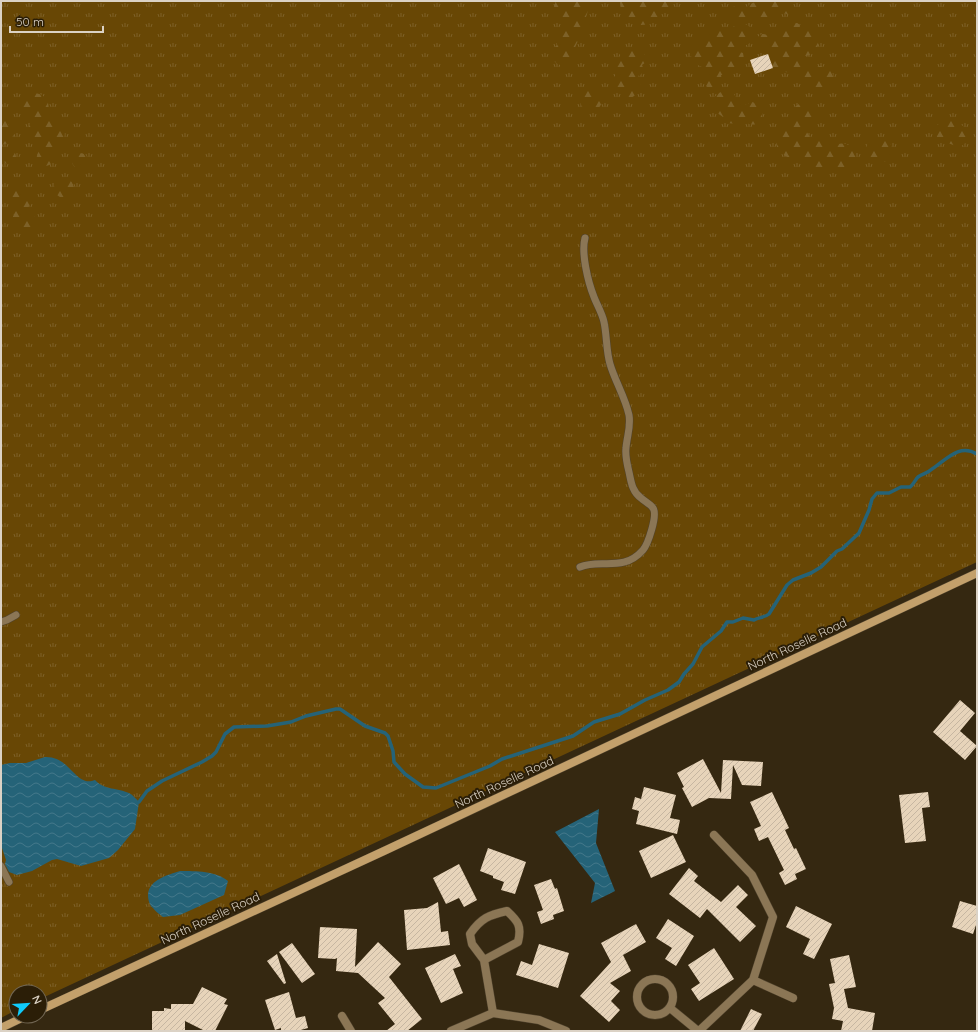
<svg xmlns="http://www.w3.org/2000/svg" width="978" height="1032" font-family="Quicksand,sans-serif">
  <defs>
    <pattern id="grass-tufts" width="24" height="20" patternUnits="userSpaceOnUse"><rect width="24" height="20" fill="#684705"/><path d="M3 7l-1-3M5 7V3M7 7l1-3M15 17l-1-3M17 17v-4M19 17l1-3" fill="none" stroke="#7d6128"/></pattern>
    <pattern id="forest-firs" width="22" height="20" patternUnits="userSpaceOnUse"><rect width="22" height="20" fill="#684705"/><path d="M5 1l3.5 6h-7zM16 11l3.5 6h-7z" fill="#7d6128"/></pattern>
    <pattern id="water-waves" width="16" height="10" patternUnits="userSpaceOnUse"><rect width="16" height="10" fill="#256378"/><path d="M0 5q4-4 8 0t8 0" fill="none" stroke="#44788a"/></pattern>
    <pattern id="building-hatch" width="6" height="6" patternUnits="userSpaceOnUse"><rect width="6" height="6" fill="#e7d4ba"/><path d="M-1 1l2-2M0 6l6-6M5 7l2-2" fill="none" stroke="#c6b6a1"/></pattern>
  </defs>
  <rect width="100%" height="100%" fill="#352811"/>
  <polygon fill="url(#grass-tufts)" points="1,1 977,1 977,562 40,999 40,992 16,992 16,1010 1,1018"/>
  <g fill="url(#forest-firs)">
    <path d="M556 1H586C589 8 588 14 584 21 589 31 585 33 579 40 576 43 576 47 573 51 577 77 538 63 557 45V39L561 32 562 24C554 17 552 10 556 1Z"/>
    <path d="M620 1H673V7L669 9 664 8C653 34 620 29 620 1Z"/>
    <path d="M758 1H783L784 7H789L791 12 788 15 783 12C778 19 772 21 763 17 757 22 752 22 747 16 738 24 727 15 735 5L740 3 747 7 750 4Z"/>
    <path d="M791 21 799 24 800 29C815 28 826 45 811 54 809 56 805 56 802 56L807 60 808 66 814 68 820 66 825 67 832 72C836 83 828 97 815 91 811 89 811 87 809 84 807 82 803 81 801 78L799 73 794 71 788 73 781 69C775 72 771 72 767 67V58L770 54 767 50C759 51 754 46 756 38L762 34 769 35 777 32 780 26H785L788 22Z"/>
    <path d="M738 24C745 23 750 25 753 32 754 42 748 47 738 46L737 51 743 53 744 59 740 62H736L735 71 731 75H721L722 81 718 87C706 92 699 81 706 71 702 64 695 68 691 56 691 46 696 40 705 39 712 29 720 26 731 31L734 26Z"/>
    <path d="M626 49 632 50 635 53 641 51 647 57 646 62 642 65C644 70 643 74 638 76L641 80V84L636 87 637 89V94L631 98 626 96 624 93 616 92 611 86 612 79 616 75C613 68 614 64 620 60 619 55 621 50 626 49Z"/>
    <circle cx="591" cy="100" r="11"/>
    <path d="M724 91 733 93 738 100 744 105 752 102C762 104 765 113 760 122 754 126 749 125 743 121L736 124 728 123C726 121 725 119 723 117 721 115 718 114 715 111 709 103 715 93 724 91Z"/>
    <path d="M33 93C45 93 51 102 48 114 68 119 71 142 52 150 57 159 53 167 42 166 36 161 35 156 40 150 29 144 25 133 31 122 16 115 16 98 33 93Z"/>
    <path d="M802 103 810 105 816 112C817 121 813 126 805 129L811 139C820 138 826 140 833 147 837 144 842 142 848 145 867 153 849 182 832 166 819 179 805 175 799 158 772 161 767 129 794 124 790 114 792 106 802 103Z"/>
    <path d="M1 108C9 111 12 118 8 125L11 127 14 134C13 142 8 145 1 144Z"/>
    <path d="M946 119C952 119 953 121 958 123 965 127 969 129 968 138 963 149 958 147 948 143 945 142 943 143 940 140 931 133 937 122 946 119Z"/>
    <circle cx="879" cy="150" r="13"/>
    <circle cx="9" cy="157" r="7"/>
    <circle cx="80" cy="161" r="8"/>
    <circle cx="64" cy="188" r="10"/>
    <path d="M21 186C28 188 32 193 32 200L28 208C36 214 37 221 31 228 18 236 7 222 16 210 3 204 6 188 21 186Z"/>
  </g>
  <g fill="url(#water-waves)">
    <path d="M45 757C71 756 75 788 95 780 104 790 118 788 129 793 133 795 136 799 139 802L135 829 118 850 109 858 81 866 57 859 52 860 32 871 17 875 9 872 5 864 6 860 1 845V765L10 763H26Z"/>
    <polygon points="599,809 596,843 615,891 591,903 595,883 555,832"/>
    <path d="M180 871C196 871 216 871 228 881L224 895 180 915 163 917C159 914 155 911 153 908 149 905 148 899 148 894 150 879 168 875 180 871Z"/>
  </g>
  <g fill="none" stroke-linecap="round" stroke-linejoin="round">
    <path stroke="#256378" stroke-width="3.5" d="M139 802 147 791 162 781 202 762 212 756 216 752 225 734 234 727 267 726 291 722 306 716 336 709H340L365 726 385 733 388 736 393 751 394 762 405 774 423 787 436 788 490 766 502 759 573 736 594 722 620 714 645 700 668 690 679 682 684 674 693 664 702 647 721 631 727 622H733L743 618 754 620C759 617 764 618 769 614L787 585 793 580 811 573 821 567 837 551 842 549 859 533 869 510 872 499 877 493H889L901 487H910C914 484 915 480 918 477 922 474 928 473 932 469 946 460 959 443 977 454"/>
  </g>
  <g fill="url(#building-hatch)">
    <polygon points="768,54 773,68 755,74 750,60"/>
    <polygon points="960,700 975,713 960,731 977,746 965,760 933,732"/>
    <polygon points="703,759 721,793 723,760 763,762 761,786 742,785 733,765 731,799 709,798 692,807 682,788 684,787 677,773"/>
    <polygon points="644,787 676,795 670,818 680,820 677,834 636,824 639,811 632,809 635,797 641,799"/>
    <polygon points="772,792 789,828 785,830 794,849 796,848 806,869 795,874 797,879 785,885 779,873 784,870 768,837 759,841 754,829 761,826 750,802"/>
    <polygon points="928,792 930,807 922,808 926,841 905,843 899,795"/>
    <polygon points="673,835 686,862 651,878 639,851"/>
    <polygon points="488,848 526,862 515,894 501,890 504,882 493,878 493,876 480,871"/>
    <polygon points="459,864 477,900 464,907 459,898 446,904 433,878"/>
    <polygon points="689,868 698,876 694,881 721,902 738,885 748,895 736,907 756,926 740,942 707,909 700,918 669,894"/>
    <polygon points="551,879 555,889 557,888 564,911 553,915 554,919 541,924 537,912 543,910 534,885"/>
    <polygon points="960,901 977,906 977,922 973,934 952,927"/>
    <polygon points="438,902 441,932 448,931 450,945 407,950 404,910 427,908"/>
    <polygon points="796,906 832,924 814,959 803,954 810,939 786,927"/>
    <polygon points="668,919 694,936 676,966 665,959 672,948 656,938"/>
    <polygon points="636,924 646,942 623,955 631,971 610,983 620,991 611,1001 620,1010 609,1022 580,996 611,962 601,943"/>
    <polygon points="320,927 357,929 355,967 378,942 401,964 389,977 422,1019 407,1031 386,1031 395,1024 378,1003 385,998 358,973 336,971 337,958 335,959 318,958"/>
    <polygon points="292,943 315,974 302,983 279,952"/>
    <polygon points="539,944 569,953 558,988 516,975 521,961 532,965"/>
    <polygon points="714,948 734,979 699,1001 691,989 700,983 688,965"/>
    <polygon points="277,954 286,983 284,984 267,961"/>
    <polygon points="455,954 461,966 453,969 463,993 441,1003 425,968"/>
    <polygon points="849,955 856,987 844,989 848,1008 875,1013 872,1031 841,1031 843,1021 832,1019 834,1008 829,984 835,983 830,959"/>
    <polygon points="202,987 227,999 224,1004 228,1005 215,1031 205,1031 185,1021 185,1031 152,1031 152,1011 164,1011 164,1008 171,1009 171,1004 193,1004"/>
    <polygon points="289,992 296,1018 305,1016 308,1028 297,1031 281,1031 281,1028 275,1030 265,1000"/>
    <polygon points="751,1009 762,1014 753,1031 740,1031"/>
  </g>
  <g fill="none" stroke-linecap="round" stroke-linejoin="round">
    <g stroke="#50432e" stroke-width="8">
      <g id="service">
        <path d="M580 567C600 558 623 573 643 550 648 544 658 515 653 508 650 504 644 501 641 498 632 492 631 481 629 472 627 464 625 456 626 448 627 436 631 427 629 415 625 397 615 381 610 364 606 350 607 336 604 322 602 313 597 305 594 297 588 282 581 253 585 238"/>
        <polyline points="1,622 7,620 16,615"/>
        <polyline points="1,866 9,882"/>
      </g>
    </g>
    <g stroke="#50432e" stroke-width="9">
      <g id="minor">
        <path d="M484 960 518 942C522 926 518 921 507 911 489 915 481 918 470 934L472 944 484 960 493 1013"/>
        <circle cx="655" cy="997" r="18"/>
        <polyline points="753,980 793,998"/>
        <polyline points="670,1008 698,1031"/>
        <polyline points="342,1016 351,1031"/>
        <polyline points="451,1031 493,1013 539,1020 566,1031"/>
        <polyline points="699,1031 753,980 773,917 752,875 714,835"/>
      </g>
    </g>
    <g stroke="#50432e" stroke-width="9">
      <g id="secondary">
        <polyline points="40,1010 384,851 977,573"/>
        <polyline points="1,1028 26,1016"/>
      </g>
    </g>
    <use href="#service" stroke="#8b7655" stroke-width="7"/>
    <use href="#minor" stroke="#8b7655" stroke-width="8"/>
    <use href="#secondary" stroke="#c3a06b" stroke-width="8"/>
  </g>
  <g text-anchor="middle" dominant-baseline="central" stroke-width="4" stroke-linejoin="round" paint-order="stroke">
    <g font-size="12" fill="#dbd2c5" stroke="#2b1e07">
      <text transform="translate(797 644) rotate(-25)">North Roselle Road</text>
      <text transform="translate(504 782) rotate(-25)">North Roselle Road</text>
      <text transform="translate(210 918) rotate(-25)">North Roselle Road</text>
    </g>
  </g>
  <rect width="978" height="1032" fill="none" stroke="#dbd2c5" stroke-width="4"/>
  <g transform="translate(28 1004) rotate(65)"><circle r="19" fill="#2b1e07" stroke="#716653"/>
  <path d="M0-3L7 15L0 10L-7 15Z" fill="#10cafa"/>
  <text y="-6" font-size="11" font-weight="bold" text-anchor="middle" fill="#dbd2c5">N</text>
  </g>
  <path d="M10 26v6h93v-6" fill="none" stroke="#dbd2c5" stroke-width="2"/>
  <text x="16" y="26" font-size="12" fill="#dbd2c5" stroke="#2b1e07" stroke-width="3" paint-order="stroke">50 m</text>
</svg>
